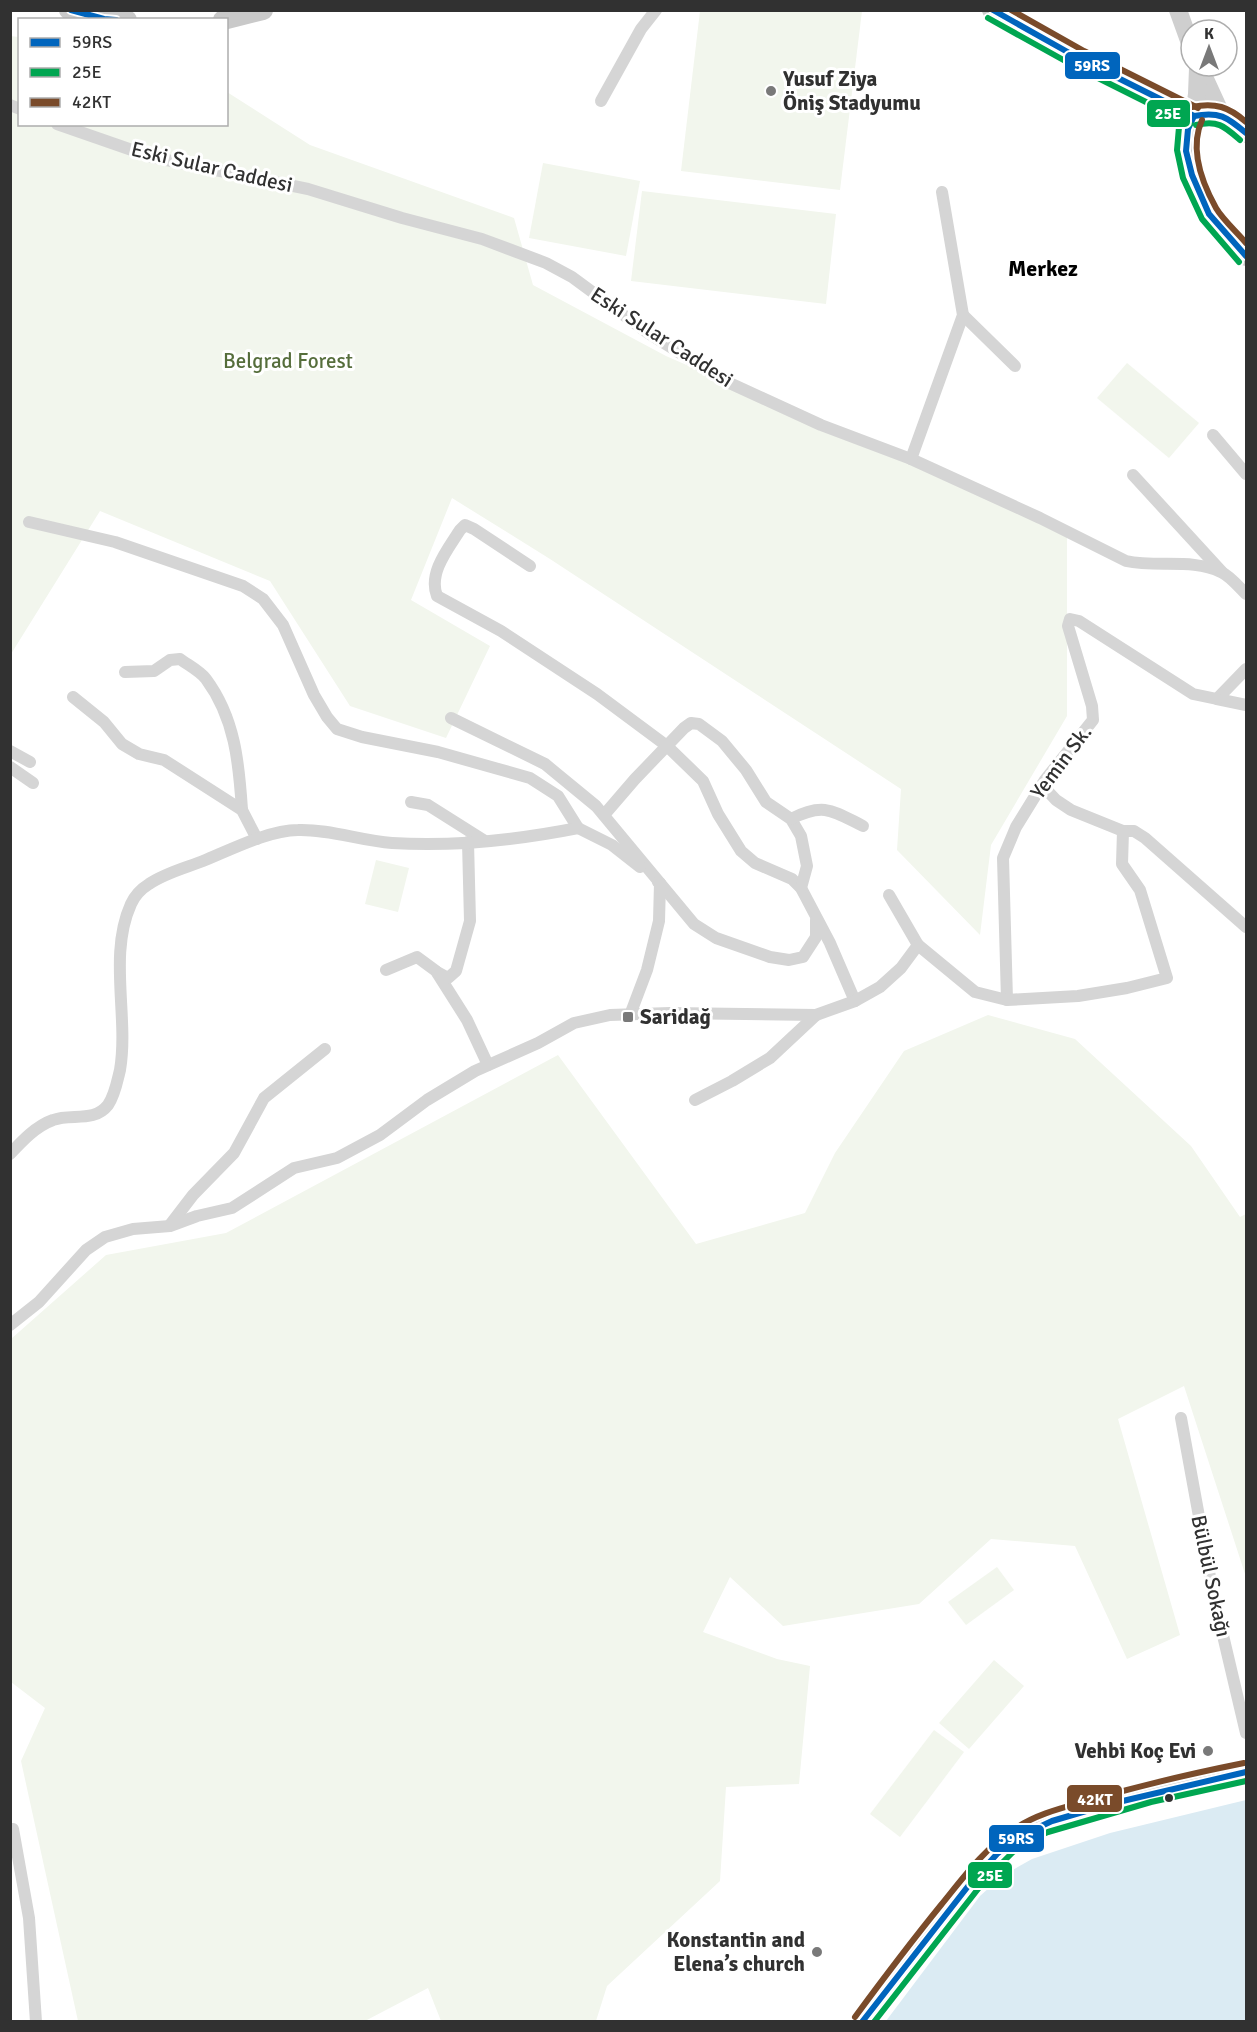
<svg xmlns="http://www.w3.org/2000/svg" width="1257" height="2032" font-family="Signika,sans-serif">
  <rect width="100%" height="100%" fill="#fff"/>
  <g fill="#f2f6ed">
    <polygon points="700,11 862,11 840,190 681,171"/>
    <polygon points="10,36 19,37 20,124 226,124 227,92 310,145 514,218 533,285 666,356 1067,531 1067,716 991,845 980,935 897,850 901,789 550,559 452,498 411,600 490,646 446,738 350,706 270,581 100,511 11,654"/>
    <polygon points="543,163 640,181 626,256 529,238"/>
    <polygon points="642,191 836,214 826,304 631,281"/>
    <polygon points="1127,363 1199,423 1169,458 1097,398"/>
    <polygon points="376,860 409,868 398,912 365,904"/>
    <polygon points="988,1015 1075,1039 1191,1146 1240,1217 1246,1214 1246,1577 1184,1386 1118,1419 1180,1635 1127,1659 1075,1546 991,1539 919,1604 783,1626 730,1577 703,1632 777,1659 810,1666 799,1784 726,1787 720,1881 607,1986 596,2021 441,2021 428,1988 365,2021 78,2021 21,1761 45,1708 11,1682 11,1339 106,1255 226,1233 558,1055 696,1244 805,1213 835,1153 904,1051"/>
    <polygon points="997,1567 1014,1590 966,1625 948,1602"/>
    <polygon points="994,1660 1024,1686 969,1749 939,1723"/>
    <polygon points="934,1730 964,1752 900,1837 870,1814"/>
  </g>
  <polygon fill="#dbebf3" points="1246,1800 1246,2021 886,2021 980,1896 1002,1876 1032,1859 1110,1833"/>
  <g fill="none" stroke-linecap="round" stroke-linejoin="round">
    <g stroke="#d5d5d5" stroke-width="12">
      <polyline points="601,101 641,29 656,10"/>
      <polyline points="10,105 20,109"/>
      <path d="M57 124 152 157 308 189 402 218 482 239 546 263 572 277 648 333 723 380 821 425 911 459 1040 518 1126 561C1157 568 1192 558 1221 572 1230 576 1239 587 1246 594"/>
      <polyline points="963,315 1015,366"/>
      <polyline points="1213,435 1246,474"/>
      <polyline points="911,459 963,315 942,192"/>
      <polyline points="1133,475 1222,572"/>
      <polyline points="29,522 115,542 243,586 263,599 283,625 314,695 327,717 337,729 362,737 438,752 530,778 558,796 578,828"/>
      <path d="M530 566 474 529 465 525 460 530C448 549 428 573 437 596L501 631 597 694 667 746 703 781 718 814 741 851 755 863 792 879 801 888 830 943 855 1001"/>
      <polyline points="1246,669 1217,699 1246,705"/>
      <path d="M125 672 154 671 170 660 180 659C188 665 200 671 206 679 235 718 239 763 242 810"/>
      <polyline points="73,697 104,722 122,744 139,754 164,760 242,810 257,839"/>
      <polyline points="451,718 545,764 596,806 694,924 716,938 770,957 789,960 803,957 816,937 816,920"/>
      <polyline points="10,751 30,762"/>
      <polyline points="10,767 33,783"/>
      <polyline points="1042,785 1056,800 1071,810 1123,831 1134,831 1145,838 1246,927"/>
      <polyline points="411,802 428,805 485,841"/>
      <polyline points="604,815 635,779 684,728 691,723 699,724 722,741 746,770 766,802 791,819 801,836 807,866 801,888"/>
      <path d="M791 819C824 802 833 811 863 826"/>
      <polyline points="578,828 612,845 640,867"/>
      <polyline points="889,895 918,945"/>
      <polyline points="386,970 417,957 436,971 467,1020 488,1065"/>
      <polyline points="437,972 448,978 456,971 470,921 468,842"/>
      <polyline points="1007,1000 1003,858 1016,827 1045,780 1093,720 1092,706 1068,626 1070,619 1079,621 1193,694 1217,699"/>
      <polyline points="630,1015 647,970 659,921 660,883 658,882"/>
      <polyline points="695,1100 732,1081 770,1058 816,1015"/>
      <path d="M10 1154C22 1141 36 1126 53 1120 71 1113 94 1123 108 1105 115 1095 117 1082 120 1070 129 1017 108 955 131 904 135 895 141 889 149 884 165 873 185 868 203 861 230 850 269 830 298 830 330 829 361 841 392 843 454 847 517 840 578 828"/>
      <polyline points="170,1225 193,1195 234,1153 264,1098 325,1049"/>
      <polyline points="10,1325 39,1302 86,1250 105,1237 133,1229 170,1226 197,1216 232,1208 294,1168 337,1158 380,1135 427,1100 475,1071 538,1043 574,1023 610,1015 670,1013 816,1015 855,1001 880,987 901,968 918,945 975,992 1007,1000 1078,996 1127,988 1167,978 1140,890 1122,864 1123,831"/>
      <polyline points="1181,1418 1213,1593 1246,1733"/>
      <polyline points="13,1829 29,1918 36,2022"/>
    </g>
    <g stroke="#cfcfcf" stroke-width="18">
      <polyline points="1178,10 1191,46"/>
      <polyline points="1199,66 1221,114"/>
      <polyline points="1194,116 1197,94 1198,68"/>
    </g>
    <g stroke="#c9c9c9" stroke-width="20">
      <polyline points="69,10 104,19 127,20"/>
      <polyline points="992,10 1080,59 1194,116"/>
      <polyline points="223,20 263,10"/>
      <polyline points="1194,116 1188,129 1186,151 1192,175 1209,214 1246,256"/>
      <path d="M1194 116C1221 109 1226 116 1246 133"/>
      <path d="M862 2022C891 1982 921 1944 952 1906 974 1878 998 1847 1030 1830 1049 1820 1071 1815 1091 1809 1142 1794 1194 1782 1246 1772"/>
    </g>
    <g stroke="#fff" stroke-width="10">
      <g id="bus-1">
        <polyline points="71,10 104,19 116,20"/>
        <polyline points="993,10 1080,59 1194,116"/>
        <polyline points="1194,116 1188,129 1186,151 1192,175 1209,214 1246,256"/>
        <path d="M1194 116C1219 111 1227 117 1246 133"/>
        <polyline points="862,2022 969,1885 997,1854 1018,1837 1052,1821 1110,1804 1246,1772"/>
      </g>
    </g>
    <g stroke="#fff" stroke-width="10">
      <g id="bus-2">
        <polyline points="988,18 1076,67 1190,124"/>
        <polyline points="1186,112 1179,127 1177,150 1183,178 1202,219 1239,262"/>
        <path d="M1196 125C1218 120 1224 126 1240 140"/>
        <polyline points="874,2022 985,1880 1013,1852 1034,1838 1048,1832 1151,1802 1246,1781"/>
      </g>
    </g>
    <g stroke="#fff" stroke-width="10">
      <g id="bus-3">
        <polyline points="1011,10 1084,51 1198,108"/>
        <path d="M1192 107C1215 102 1229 107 1246 122"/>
        <path d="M1202 120C1189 149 1201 181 1216 208 1223 220 1237 232 1246 243"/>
        <path d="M855 2017C883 1979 911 1942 941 1905 963 1878 984 1849 1013 1830 1037 1813 1066 1807 1094 1799 1143 1785 1194 1773 1244 1763"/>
      </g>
    </g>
    <use href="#bus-1" stroke="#0065bd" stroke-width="6"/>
    <use href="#bus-2" stroke="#00a651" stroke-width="6"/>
    <use href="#bus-3" stroke="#7a4b2a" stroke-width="6"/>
  </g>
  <g fill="#797979" stroke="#fff" stroke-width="2">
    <circle cx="771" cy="91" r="6"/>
    <rect x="622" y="1011" width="12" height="12" rx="3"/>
    <circle cx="1208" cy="1751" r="6"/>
    <circle cx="817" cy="1952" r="6"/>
  </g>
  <circle fill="#313131" stroke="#fff" stroke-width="2" cx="1169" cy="1798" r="5"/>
  <g text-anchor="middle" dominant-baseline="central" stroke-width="6" stroke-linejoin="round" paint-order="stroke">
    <g font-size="21" font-weight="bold" fill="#313131" stroke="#fff" text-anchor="start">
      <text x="783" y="79">Yusuf Ziya<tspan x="783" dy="24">Öniş Stadyumu</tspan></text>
      <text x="640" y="1017">Saridağ</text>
      <text x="1196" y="1751" text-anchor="end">Vehbi Koç Evi</text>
      <text x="805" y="1940" text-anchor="end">Konstantin and<tspan x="805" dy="24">Elena’s church</tspan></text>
    </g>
    <g font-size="21" fill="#313131" stroke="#fff">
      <text transform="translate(212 167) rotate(13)">Eski Sular Caddesi</text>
      <text transform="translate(662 337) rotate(33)">Eski Sular Caddesi</text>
      <text transform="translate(1061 762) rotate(-53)">Yemin Sk.</text>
      <text transform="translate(1211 1576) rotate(78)">Bülbül Sokağı</text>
    </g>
    <g font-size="21" fill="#566e3c" stroke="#fff">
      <text x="288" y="361">Belgrad Forest</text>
    </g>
    <g font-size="22" font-weight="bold" fill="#000" stroke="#fff">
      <text x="1043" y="268">Merkez</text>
    </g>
  </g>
  <g stroke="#fff" stroke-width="2">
    <rect x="1064" y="51" width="57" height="29" rx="6" fill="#0065bd"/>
    <rect x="1146" y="99" width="45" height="29" rx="6" fill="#00a651"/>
    <rect x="1066" y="1784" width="57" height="29" rx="6" fill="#7a4b2a"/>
    <rect x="988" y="1824" width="57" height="29" rx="6" fill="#0065bd"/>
    <rect x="967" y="1861" width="46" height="28" rx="6" fill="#00a651"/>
  </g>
  <g font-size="16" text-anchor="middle" font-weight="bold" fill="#fff">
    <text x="1092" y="71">59RS</text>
    <text x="1168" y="119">25E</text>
    <text x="1095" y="1805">42KT</text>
    <text x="1016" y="1844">59RS</text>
    <text x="990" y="1881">25E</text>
  </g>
  <rect width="1257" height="2032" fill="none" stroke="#313131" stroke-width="24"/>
  <rect x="18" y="18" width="210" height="108" fill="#ffffff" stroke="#adadad" stroke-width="1.5"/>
  <rect x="30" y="38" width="30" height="9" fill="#0065bd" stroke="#adadad" stroke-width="1.5"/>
  <text x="72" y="48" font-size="18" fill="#313131">59RS</text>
  <rect x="30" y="68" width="30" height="9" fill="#00a651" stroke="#adadad" stroke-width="1.5"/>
  <text x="72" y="78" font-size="18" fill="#313131">25E</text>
  <rect x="30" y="98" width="30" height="9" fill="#7a4b2a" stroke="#adadad" stroke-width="1.5"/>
  <text x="72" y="108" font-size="18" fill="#313131">42KT</text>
  <g transform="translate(1209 48)"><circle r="28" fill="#ffffff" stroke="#adadad" stroke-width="1.5"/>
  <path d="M0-4.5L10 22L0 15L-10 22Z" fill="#797979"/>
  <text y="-9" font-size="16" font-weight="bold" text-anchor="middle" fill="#313131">K</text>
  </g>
</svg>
